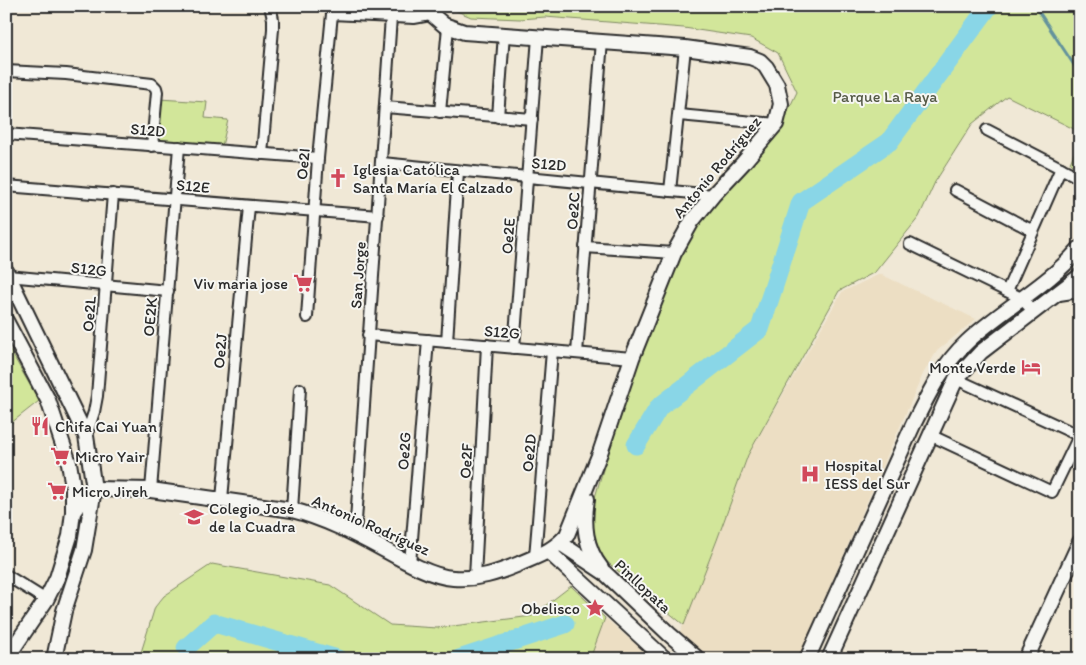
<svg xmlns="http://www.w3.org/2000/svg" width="1086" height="665" font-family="Itim,sans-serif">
  <rect width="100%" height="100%" fill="#f0e8d6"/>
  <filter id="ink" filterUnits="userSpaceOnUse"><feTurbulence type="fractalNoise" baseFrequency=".02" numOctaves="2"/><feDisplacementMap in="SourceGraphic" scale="10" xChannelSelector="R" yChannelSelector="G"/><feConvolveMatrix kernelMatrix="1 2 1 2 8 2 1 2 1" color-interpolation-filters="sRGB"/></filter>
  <g filter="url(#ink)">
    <g fill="#ecdec3">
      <polygon points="880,274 976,319 937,351 923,374 798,659 705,659 679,635 717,540 748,455 842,292"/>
      <polygon points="605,618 653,659 590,659"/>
    </g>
    <g fill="#d2e69a" stroke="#7e8862">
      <polygon points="445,6 1080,6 1080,132 1007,96 972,124 935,182 919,217 875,272 839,291 748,455 717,540 684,625 606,561 591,539 591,511 635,360 676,254 717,195 778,131 797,92 778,53 751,38 684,28 545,17 520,19 471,17"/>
      <polygon points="159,99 207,102 205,118 228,120 222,146 156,141"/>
      <polygon points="1080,139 1080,174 1070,163"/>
      <polygon points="6,343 39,401 6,427"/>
      <polygon points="212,564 330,585 390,625 437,628 532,616 571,586 605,618 590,659 139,659 155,607 164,596"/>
    </g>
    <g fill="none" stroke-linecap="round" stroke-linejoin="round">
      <polyline stroke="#63929c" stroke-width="3" points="1035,6 1080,74"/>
      <g stroke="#89d6e7" stroke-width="19">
        <polyline points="636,445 659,407 760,329 801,202 889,142 989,6"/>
        <polyline points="186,648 214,623 338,659"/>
        <polyline points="459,659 565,624"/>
      </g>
      <g stroke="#2b2b2b" stroke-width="14">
        <g id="street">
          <polyline points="332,6 332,14 414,18 430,15"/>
          <polyline points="6,8 6,6"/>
          <polyline points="6,71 66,74 152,84 156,88 157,92 152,146"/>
          <polyline points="385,107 532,119"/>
          <polyline points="440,112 448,27"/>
          <polyline points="679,115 776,124"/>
          <polyline points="498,117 504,34"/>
          <polyline points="987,130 1080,178"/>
          <polyline points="6,134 318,158"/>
          <polyline points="262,154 273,29 273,19 270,6"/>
          <polyline points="382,163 713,195"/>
          <polyline points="6,186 378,216"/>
          <polyline points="955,190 1033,231"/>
          <polyline points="670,191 685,48"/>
          <polyline points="910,244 1021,298 1034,312"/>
          <polyline points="585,247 674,253"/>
          <polyline points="8,276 168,291"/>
          <polyline points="1007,291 1061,168"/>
          <polyline points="307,317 318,158 332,14"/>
          <polyline points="368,335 632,358"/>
          <polyline points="447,342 458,171"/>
          <polyline points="514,348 538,37"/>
          <polyline points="577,353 602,41"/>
          <polyline points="956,379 1080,436"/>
          <polyline points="930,435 1052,492 1079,436"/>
          <polyline points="86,436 94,412 97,396 113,194"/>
          <polyline points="151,490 179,147"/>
          <polyline points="222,499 249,206"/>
          <polyline points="292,510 300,389"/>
          <polyline points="355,535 391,17"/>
          <polyline points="535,557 552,351"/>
          <polyline points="410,564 428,340"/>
          <polyline points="6,575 46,600"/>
          <polyline points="475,577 487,345"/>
        </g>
      </g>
      <g stroke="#2b2b2b" stroke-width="18">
        <g id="secondary">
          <polyline points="6,271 86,436 94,489 84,550 64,611 54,659"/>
          <polyline points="1059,293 1072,291 1080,292"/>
          <polyline points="6,321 48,400 69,463 73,487 73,512 70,536 57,578 46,600 6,659"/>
          <path d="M587 499C583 525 585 547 601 568"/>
          <path d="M73 512 82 500 94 489 151 490 292 510C324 518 355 534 383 549 401 559 432 577 453 578 477 580 497 573 519 564 537 556 554 551 567 535L600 453 632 358 674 253 692 221 713 195 743 163 776 124 781 104 777 85 766 67 760 61 750 57 685 48 464 32 444 25 422 6"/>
          <polyline points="560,543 605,573 669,634 698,659"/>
          <polyline points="549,552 665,659"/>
          <path d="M807 659 913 425C928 395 942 365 967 342 1002 309 1049 285 1080 248"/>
          <polyline points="829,659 956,379 981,352 1080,276"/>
          <polyline points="1026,659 1080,542"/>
        </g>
      </g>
      <use href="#street" stroke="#f6f6f2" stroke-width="10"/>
      <use href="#secondary" stroke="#f6f6f2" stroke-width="14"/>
    </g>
  </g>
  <defs>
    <g id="church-bare" transform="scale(1.5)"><path d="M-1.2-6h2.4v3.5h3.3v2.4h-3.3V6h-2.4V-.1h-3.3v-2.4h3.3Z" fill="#d1495b" stroke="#f6f6f2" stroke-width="2.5" paint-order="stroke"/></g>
    <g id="supermarket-bare" transform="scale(1.5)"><path d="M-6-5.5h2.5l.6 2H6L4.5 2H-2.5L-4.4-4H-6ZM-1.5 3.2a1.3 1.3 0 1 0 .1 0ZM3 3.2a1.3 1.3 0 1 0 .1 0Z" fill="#d1495b" stroke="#f6f6f2" stroke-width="2.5" paint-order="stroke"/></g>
    <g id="hotel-bare" transform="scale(1.5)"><path d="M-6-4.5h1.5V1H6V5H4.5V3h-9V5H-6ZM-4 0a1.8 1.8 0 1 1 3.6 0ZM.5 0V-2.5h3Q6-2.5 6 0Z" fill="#d1495b" stroke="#f6f6f2" stroke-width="2.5" paint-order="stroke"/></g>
    <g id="restaurant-bare" transform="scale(1.5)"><path d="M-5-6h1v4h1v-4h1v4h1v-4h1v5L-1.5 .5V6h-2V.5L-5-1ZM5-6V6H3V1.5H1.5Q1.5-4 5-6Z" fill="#d1495b" stroke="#f6f6f2" stroke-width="2.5" paint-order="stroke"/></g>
    <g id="hospital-bare" transform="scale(1.5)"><path d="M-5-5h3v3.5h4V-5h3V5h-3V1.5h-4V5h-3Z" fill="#d1495b" stroke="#f6f6f2" stroke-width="2.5" paint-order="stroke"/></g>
    <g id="school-bare" transform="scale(1.5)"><path d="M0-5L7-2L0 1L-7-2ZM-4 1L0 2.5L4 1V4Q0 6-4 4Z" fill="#d1495b" stroke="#f6f6f2" stroke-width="2.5" paint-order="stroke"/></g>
    <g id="sight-bare" transform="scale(1.5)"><path d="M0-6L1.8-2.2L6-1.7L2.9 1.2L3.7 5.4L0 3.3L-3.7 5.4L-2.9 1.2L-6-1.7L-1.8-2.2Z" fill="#d1495b" stroke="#f6f6f2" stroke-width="2.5" paint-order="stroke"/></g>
  </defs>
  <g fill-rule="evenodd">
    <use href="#church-bare" x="338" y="178"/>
    <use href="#supermarket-bare" x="303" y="283"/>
    <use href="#hotel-bare" x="1031" y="367"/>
    <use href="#restaurant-bare" x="40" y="426"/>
    <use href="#supermarket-bare" x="60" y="456"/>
    <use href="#hospital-bare" x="810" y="474"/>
    <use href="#supermarket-bare" x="57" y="491"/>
    <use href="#school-bare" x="194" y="517"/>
    <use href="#sight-bare" x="595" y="608"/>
  </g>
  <g text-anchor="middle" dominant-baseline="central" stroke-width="4" stroke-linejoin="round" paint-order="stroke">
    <g font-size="16" fill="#555a47" stroke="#f6f6f2">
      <text x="885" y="96">Parque La Raya</text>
    </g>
    <g font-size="16" fill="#2b2b2b" stroke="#f6f6f2">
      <text transform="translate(148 130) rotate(5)">S12D</text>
      <text transform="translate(303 164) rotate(-85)">Oe2I</text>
      <text transform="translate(549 164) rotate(5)">S12D</text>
      <text transform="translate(717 167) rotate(-50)">Antonio Rodríguez</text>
      <text transform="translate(193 186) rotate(5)">S12E</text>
      <text transform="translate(573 211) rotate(-86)">Oe2C</text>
      <text transform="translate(508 236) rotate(-86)">Oe2E</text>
      <text transform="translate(89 269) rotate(6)">S12G</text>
      <text transform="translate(358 275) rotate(-86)">San Jorge</text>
      <text transform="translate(89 314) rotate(-85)">Oe2L</text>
      <text transform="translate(150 317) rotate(-85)">OE2K</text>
      <text transform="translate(502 332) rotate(5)">S12G</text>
      <text transform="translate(220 351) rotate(-85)">Oe2J</text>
      <text transform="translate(404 451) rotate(-86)">Oe2G</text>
      <text transform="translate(529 453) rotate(-85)">Oe2D</text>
      <text transform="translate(466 461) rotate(-87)">Oe2F</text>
      <text transform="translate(371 525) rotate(24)">Antonio Rodríguez</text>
      <text transform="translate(643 586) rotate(43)">Pinllopata</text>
    </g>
    <g font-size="16" fill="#2b2b2b" stroke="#f6f6f2" text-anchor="start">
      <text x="353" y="169">Iglesia Católica<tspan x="353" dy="18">Santa María El Calzado</tspan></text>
      <text x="288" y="283" text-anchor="end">Viv maria jose</text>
      <text x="1016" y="367" text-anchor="end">Monte Verde</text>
      <text x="55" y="426">Chifa Cai Yuan</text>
      <text x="75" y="456">Micro Yair</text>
      <text x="825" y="465">Hospital<tspan x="825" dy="18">IESS del Sur</tspan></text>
      <text x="72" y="491">Micro Jireh</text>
      <text x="209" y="508">Colegio José<tspan x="209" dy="18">de la Cuadra</tspan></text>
      <text x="580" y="608" text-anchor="end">Obelisco</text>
    </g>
  </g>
  <rect width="1086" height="665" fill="none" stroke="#f6f6f2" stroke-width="25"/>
  <rect x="12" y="12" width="1061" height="640" fill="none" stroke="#2b2b2b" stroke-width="2" filter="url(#ink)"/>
</svg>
